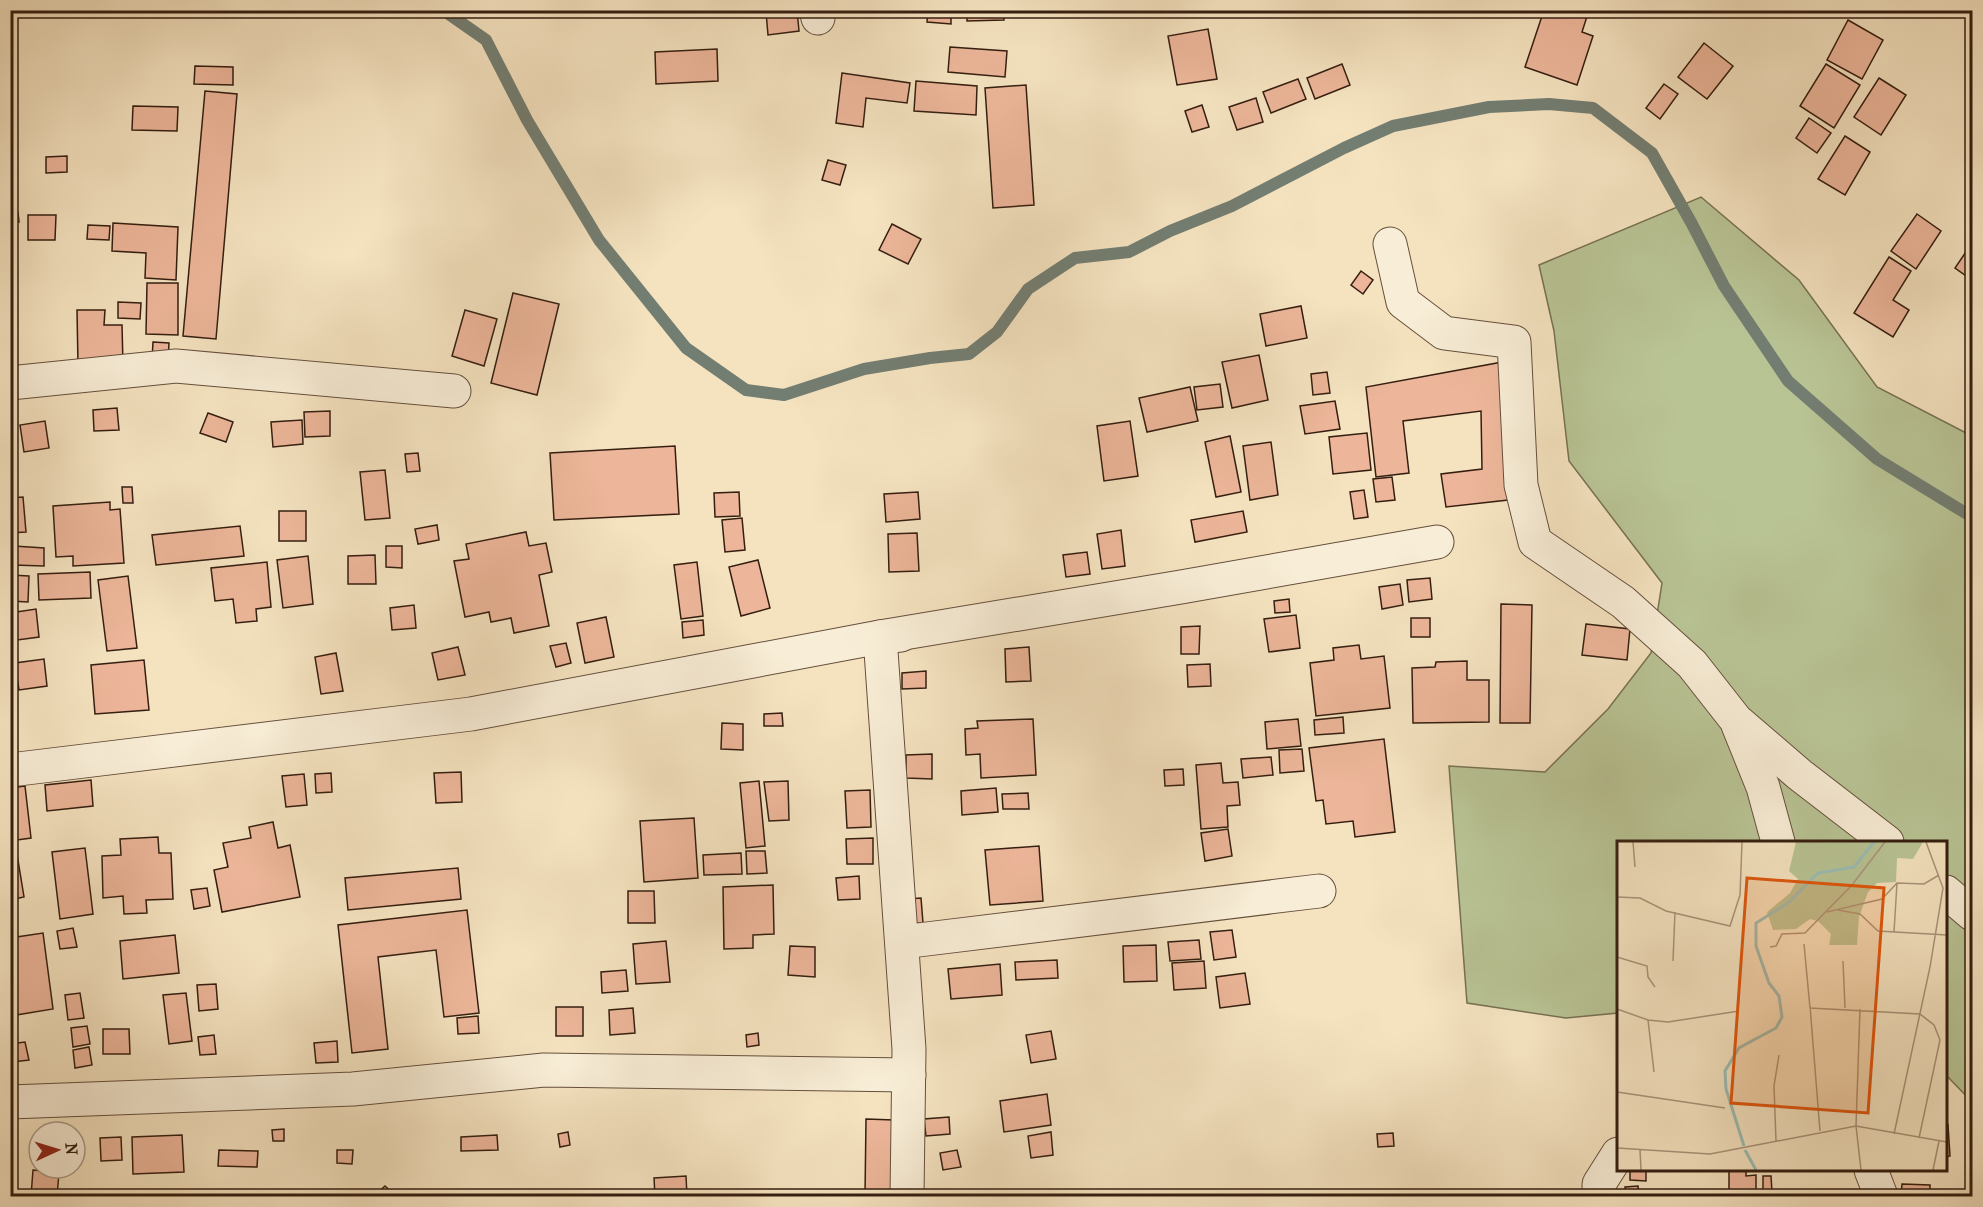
<svg xmlns="http://www.w3.org/2000/svg" width="1983" height="1207" font-family="'IM FELL French Canon',serif">
  <rect width="100%" height="100%" fill="#f5e3c0"/>
  <filter id="stains"><feTurbulence type="fractalNoise" baseFrequency=".00333" numOctaves="4"/><feColorMatrix values="0 0 0 0 .2 0 0 0 0 .09 0 0 0 0 .02 0 0 0 .5 -.17"/></filter>
  <radialGradient id="worn" r=".72"><stop offset=".6" stop-color="#630" stop-opacity="0"/><stop offset="1" stop-color="#630" stop-opacity=".3"/></radialGradient>
  <polygon fill="#b9c495" stroke="#777152" stroke-width="1.5" points="1701,197 1799,280 1877,387 1972,436 1972,1102 1946,1075 1946,842 1618,842 1618,1013 1566,1018 1467,1003 1449,766 1545,772 1608,709 1651,653 1662,583 1569,461 1554,331 1539,265"/>
  <g fill="none" stroke-linecap="round" stroke-linejoin="round">
    <polyline stroke="#737e72" stroke-width="12" points="443,10 486,40 527,120 599,240 686,348 746,390 784,395 864,369 930,358 969,354 997,332 1028,289 1075,258 1129,252 1170,231 1232,206 1344,148 1393,126 1489,107 1549,104 1593,108 1652,153 1692,224 1724,286 1788,381 1877,459 1972,517"/>
  </g>
  <g fill="#edb69a" stroke="#351e10" stroke-width="1.5">
    <polygon points="797,10 799,31 768,35 766,12"/>
    <polygon points="928,10 951,10 951,24 927,22"/>
    <polygon points="967,10 1003,10 1004,20 967,21"/>
    <polygon points="1544,10 1589,10 1582,32 1593,36 1577,85 1525,67"/>
    <polygon points="1848,20 1883,40 1862,79 1827,60"/>
    <polygon points="1208,29 1217,79 1177,85 1168,36"/>
    <polygon points="1704,43 1733,66 1707,99 1678,77"/>
    <polygon points="950,47 1007,51 1005,77 948,72"/>
    <polygon points="717,49 718,81 656,84 655,52"/>
    <polygon points="1342,64 1350,85 1315,99 1307,78"/>
    <polygon points="1826,64 1860,85 1834,128 1800,106"/>
    <polygon points="195,66 233,67 233,85 194,84"/>
    <polygon points="842,73 910,83 907,103 866,98 863,127 836,123"/>
    <polygon points="1879,78 1906,95 1881,135 1854,117"/>
    <polygon points="1298,79 1306,99 1271,113 1263,92"/>
    <polygon points="916,81 977,86 976,115 914,111"/>
    <polygon points="1664,84 1678,94 1660,119 1646,108"/>
    <polygon points="1026,85 1034,205 993,208 985,88"/>
    <polygon points="205,91 237,94 216,339 183,336"/>
    <polygon points="1256,98 1263,122 1237,130 1229,107"/>
    <polygon points="1202,105 1209,127 1192,132 1185,111"/>
    <polygon points="133,106 178,107 177,131 132,130"/>
    <polygon points="1809,118 1831,133 1817,153 1796,138"/>
    <polygon points="1845,136 1870,152 1845,195 1818,179"/>
    <polygon points="67,156 67,172 46,173 46,157"/>
    <polygon points="828,160 846,165 840,185 822,180"/>
    <polygon points="10,212 18,212 19,222 10,222"/>
    <polygon points="1917,214 1941,231 1916,269 1891,251"/>
    <polygon points="28,215 56,215 55,240 28,240"/>
    <polygon points="113,223 178,227 176,280 145,278 146,253 112,251"/>
    <polygon points="892,224 921,239 908,264 879,250"/>
    <polygon points="88,225 110,226 109,240 87,239"/>
    <polygon points="1972,243 1972,280 1955,268"/>
    <polygon points="1889,257 1911,271 1893,300 1909,310 1893,337 1854,313"/>
    <polygon points="1361,271 1373,280 1363,294 1351,285"/>
    <polygon points="147,283 178,283 178,335 146,334"/>
    <polygon points="513,293 559,304 537,395 491,383"/>
    <polygon points="118,302 141,303 140,319 118,318"/>
    <polygon points="1301,306 1307,338 1266,346 1260,314"/>
    <polygon points="77,310 105,310 104,325 122,325 123,365 78,365"/>
    <polygon points="465,310 497,319 484,366 452,356"/>
    <polygon points="153,342 169,343 168,361 152,360"/>
    <polygon points="1259,355 1268,400 1232,408 1222,362"/>
    <polygon points="1508,361 1517,499 1446,507 1441,474 1482,469 1481,411 1403,421 1409,473 1376,477 1366,387"/>
    <polygon points="1327,372 1330,393 1313,395 1311,374"/>
    <polygon points="1220,384 1223,407 1197,410 1194,387"/>
    <polygon points="1190,387 1198,421 1147,432 1139,398"/>
    <polygon points="1335,401 1340,429 1305,434 1300,406"/>
    <polygon points="117,408 119,430 94,431 93,410"/>
    <polygon points="330,411 330,436 305,437 304,412"/>
    <polygon points="208,413 233,422 226,442 200,433"/>
    <polygon points="302,420 303,444 273,447 271,422"/>
    <polygon points="45,421 49,448 24,452 20,425"/>
    <polygon points="1130,421 1138,476 1104,481 1097,426"/>
    <polygon points="1367,433 1371,470 1333,474 1329,437"/>
    <polygon points="1230,436 1241,492 1216,497 1205,442"/>
    <polygon points="1271,442 1278,495 1250,500 1243,446"/>
    <polygon points="675,446 679,514 554,520 550,453"/>
    <polygon points="418,453 420,471 407,472 405,454"/>
    <polygon points="10,461 13,461 16,487 10,488"/>
    <polygon points="385,470 390,518 365,520 360,472"/>
    <polygon points="1392,477 1395,500 1376,502 1373,479"/>
    <polygon points="122,487 132,487 133,503 123,503"/>
    <polygon points="1364,490 1368,517 1354,519 1350,492"/>
    <polygon points="739,492 740,516 715,517 714,493"/>
    <polygon points="918,492 920,519 886,522 884,494"/>
    <polygon points="23,497 26,532 10,533 10,498"/>
    <polygon points="110,502 110,510 120,509 124,563 73,566 73,556 56,557 53,506"/>
    <rect x="279" y="511" width="27" height="30"/>
    <polygon points="1243,511 1247,532 1195,542 1191,520"/>
    <polygon points="742,518 745,550 725,552 722,520"/>
    <polygon points="437,525 439,540 418,544 415,529"/>
    <polygon points="240,526 244,556 156,565 152,535"/>
    <polygon points="1121,530 1125,566 1102,569 1097,534"/>
    <polygon points="526,532 529,546 546,543 552,572 539,575 549,626 514,633 511,618 491,622 489,612 465,617 454,561 469,559 466,544"/>
    <polygon points="917,533 919,571 889,572 888,534"/>
    <polygon points="14,546 44,548 44,566 13,565"/>
    <polygon points="386,546 402,546 402,568 386,567"/>
    <polygon points="1087,552 1090,574 1066,577 1063,555"/>
    <polygon points="375,555 376,584 348,584 348,556"/>
    <polygon points="308,556 313,604 283,608 277,560"/>
    <polygon points="758,560 770,608 741,616 729,567"/>
    <polygon points="267,562 271,607 256,609 257,621 236,623 233,599 215,601 211,568"/>
    <polygon points="697,562 703,616 681,619 674,565"/>
    <polygon points="90,572 91,598 39,600 38,574"/>
    <polygon points="10,575 29,576 28,602 10,601"/>
    <polygon points="128,576 137,648 107,651 98,580"/>
    <polygon points="1430,578 1432,599 1409,602 1407,580"/>
    <polygon points="1400,584 1403,605 1382,609 1379,587"/>
    <polygon points="1289,599 1290,612 1275,613 1274,601"/>
    <polygon points="1501,604 1532,605 1530,723 1500,723"/>
    <polygon points="414,605 416,628 392,630 390,608"/>
    <polygon points="36,609 39,637 10,641 10,613"/>
    <polygon points="1296,615 1300,648 1269,652 1264,619"/>
    <polygon points="606,617 614,657 585,663 577,623"/>
    <rect x="1411" y="618" width="19" height="19"/>
    <polygon points="703,620 704,635 683,638 682,622"/>
    <polygon points="1586,624 1630,629 1627,660 1582,655"/>
    <polygon points="1200,626 1199,654 1181,654 1181,627"/>
    <polygon points="566,643 571,663 556,667 550,646"/>
    <polygon points="1359,645 1361,659 1384,656 1390,708 1316,716 1310,663 1334,660 1333,648"/>
    <polygon points="458,647 465,675 438,680 432,653"/>
    <polygon points="1029,647 1031,681 1006,682 1005,649"/>
    <polygon points="336,653 343,691 321,694 315,657"/>
    <polygon points="44,659 47,686 19,690 15,663"/>
    <polygon points="144,660 149,710 95,714 91,665"/>
    <polygon points="1467,661 1467,680 1489,680 1489,722 1413,723 1412,668 1435,667 1436,662"/>
    <polygon points="1210,664 1211,686 1188,687 1187,665"/>
    <polygon points="926,671 926,688 902,689 902,673"/>
    <polygon points="782,713 783,726 764,726 764,714"/>
    <polygon points="1343,717 1344,733 1315,735 1314,720"/>
    <polygon points="1033,719 1036,775 981,778 980,754 966,755 965,729 978,728 977,721"/>
    <polygon points="1298,719 1301,746 1267,749 1265,722"/>
    <polygon points="722,723 743,724 743,750 721,749"/>
    <polygon points="1384,739 1395,832 1355,837 1353,821 1326,824 1323,800 1316,801 1309,748"/>
    <polygon points="1302,749 1304,771 1280,773 1279,750"/>
    <polygon points="932,754 932,779 906,778 906,755"/>
    <polygon points="1271,757 1273,775 1243,778 1241,759"/>
    <polygon points="1221,763 1223,783 1238,782 1240,805 1227,806 1228,827 1201,829 1196,765"/>
    <polygon points="1183,769 1184,785 1165,786 1164,770"/>
    <polygon points="461,772 462,802 436,803 434,773"/>
    <polygon points="331,773 332,792 316,793 315,774"/>
    <polygon points="304,774 307,805 286,807 282,776"/>
    <polygon points="91,780 93,806 47,811 45,785"/>
    <polygon points="759,781 765,846 746,848 740,783"/>
    <polygon points="788,781 789,820 769,821 764,782"/>
    <polygon points="25,786 31,838 10,841 10,788"/>
    <polygon points="996,788 998,812 962,815 961,791"/>
    <polygon points="870,790 871,827 847,828 845,791"/>
    <polygon points="1028,793 1029,809 1003,809 1002,794"/>
    <polygon points="694,818 698,878 644,882 640,821"/>
    <polygon points="273,822 278,848 290,845 300,897 222,912 214,870 228,867 223,843 251,838 249,827"/>
    <polygon points="1228,829 1232,856 1205,861 1201,833"/>
    <polygon points="158,837 159,853 171,853 173,899 146,900 147,913 124,914 123,896 103,898 102,856 121,855 120,839"/>
    <polygon points="873,838 873,864 847,864 846,839"/>
    <polygon points="1039,846 1043,901 990,905 985,850"/>
    <polygon points="16,848 24,897 10,900 10,849"/>
    <polygon points="85,848 93,914 60,919 52,852"/>
    <polygon points="746,851 765,851 767,873 747,874"/>
    <polygon points="741,853 742,874 704,875 703,855"/>
    <polygon points="458,868 461,899 348,910 345,878"/>
    <polygon points="859,876 860,899 838,900 836,878"/>
    <polygon points="773,885 774,934 753,935 753,948 724,949 723,887"/>
    <polygon points="207,888 210,906 194,909 191,890"/>
    <polygon points="628,891 654,891 655,923 628,923"/>
    <polygon points="921,898 923,923 910,924 908,899"/>
    <polygon points="467,910 479,1013 444,1017 436,950 378,957 388,1049 352,1053 338,925"/>
    <polygon points="73,928 77,947 60,949 57,931"/>
    <polygon points="1232,930 1236,957 1214,960 1210,932"/>
    <polygon points="43,933 53,1009 10,1016 10,938"/>
    <polygon points="175,935 179,973 123,979 120,941"/>
    <polygon points="1199,940 1201,959 1170,961 1168,942"/>
    <polygon points="666,941 670,982 636,984 633,944"/>
    <polygon points="1156,945 1157,981 1124,982 1123,946"/>
    <polygon points="790,946 815,947 815,977 788,975"/>
    <polygon points="1057,960 1058,978 1016,980 1015,962"/>
    <polygon points="1204,961 1206,988 1174,990 1172,963"/>
    <polygon points="1000,964 1002,995 951,999 948,969"/>
    <polygon points="626,970 628,991 602,993 601,972"/>
    <polygon points="1245,973 1250,1004 1220,1008 1216,977"/>
    <polygon points="216,984 218,1009 199,1011 197,985"/>
    <polygon points="80,993 84,1018 68,1020 65,995"/>
    <polygon points="186,993 192,1041 169,1044 163,995"/>
    <rect x="556" y="1007" width="27" height="29"/>
    <polygon points="633,1008 635,1033 610,1035 609,1010"/>
    <polygon points="478,1016 479,1033 458,1034 457,1018"/>
    <polygon points="87,1026 90,1044 73,1047 71,1028"/>
    <polygon points="103,1029 129,1029 130,1054 103,1054"/>
    <polygon points="1051,1031 1056,1059 1031,1063 1026,1035"/>
    <polygon points="758,1033 759,1045 747,1047 746,1035"/>
    <polygon points="214,1035 216,1054 200,1055 198,1037"/>
    <polygon points="337,1041 338,1062 316,1063 314,1043"/>
    <polygon points="25,1042 29,1060 12,1062 10,1044"/>
    <polygon points="89,1047 92,1065 75,1068 73,1050"/>
    <polygon points="1047,1094 1051,1125 1004,1132 1000,1101"/>
    <polygon points="949,1117 950,1134 926,1136 924,1119"/>
    <polygon points="866,1119 894,1120 892,1196 865,1196"/>
    <polygon points="1948,1125 1950,1156 1946,1157 1946,1126"/>
    <polygon points="284,1129 284,1141 273,1141 272,1130"/>
    <polygon points="568,1132 570,1145 560,1147 558,1134"/>
    <polygon points="1051,1132 1053,1155 1031,1158 1028,1136"/>
    <polygon points="1393,1133 1394,1146 1378,1147 1377,1134"/>
    <polygon points="182,1135 184,1172 133,1174 132,1137"/>
    <polygon points="497,1135 498,1150 461,1151 461,1137"/>
    <polygon points="121,1137 122,1160 101,1161 100,1138"/>
    <polygon points="219,1150 258,1151 257,1167 218,1166"/>
    <polygon points="337,1150 353,1150 352,1164 337,1163"/>
    <polygon points="957,1150 961,1167 943,1170 940,1153"/>
    <polygon points="33,1170 59,1173 57,1196 31,1196"/>
    <polygon points="1630,1170 1646,1170 1646,1181 1630,1180"/>
    <polygon points="1729,1170 1746,1170 1746,1176 1756,1175 1756,1196 1729,1196"/>
    <polygon points="686,1176 687,1196 655,1196 654,1178"/>
    <polygon points="1763,1176 1771,1176 1772,1192 1763,1192"/>
    <polygon points="1902,1184 1930,1185 1930,1196 1901,1196"/>
    <polygon points="385,1186 396,1196 374,1196"/>
    <polygon points="1638,1186 1639,1196 1626,1196 1625,1187"/>
  </g>
  <g fill="none" stroke-linecap="round" stroke-linejoin="round">
    <g stroke="#654f3c" stroke-width="35">
      <g id="minor">
        <polyline points="816,10 818,18"/>
        <polyline points="1390,244 1403,302 1444,333 1514,342 1521,485 1535,542 1623,602 1692,664 1736,720 1800,775 1887,842"/>
        <polyline points="10,383 176,366 454,391"/>
        <polyline points="1738,725 1763,787 1778,842"/>
        <polyline points="10,770 471,714 880,637 901,635"/>
        <polyline points="1946,892 1972,914"/>
        <polyline points="902,942 1319,891"/>
        <polyline points="10,1102 353,1089 544,1070 909,1075"/>
        <polyline points="1871,1170 1881,1196"/>
        <polyline points="907,1196 909,1049 880,637 1181,587 1437,542"/>
        <polyline points="1599,1196 1599,1184 1618,1154"/>
      </g>
    </g>
    <use href="#minor" stroke="#f8edd6" stroke-width="33"/>
  </g>
  <g transform="translate(1617 841)">
    <rect width="330" height="330" fill="#f5e3c0"/>
    <path d="M179 1H306L296 18 280 17 279 41 260 42 251 51 242 76 240 104H212L214 93 201 80 193 78 179 88 156 89 150 71 173 52 181 38 172 30Z" fill="#b9c495"/>
    <path fill="none" stroke="#9cbeb4" stroke-width="3" d="M127 305 109 248 108 230 122 207 159 187 165 176 162 155 152 142 139 105V82L171 62 201 32 237 26 257 1M128 309 139 329"/>
    <path fill="none" stroke="#a8947a" stroke-width="1.5" d="M16 1 18 26M0 56 23 57 49 70 113 85 123 54 125 1M221 69 243 73 261 90 330 94M210 71 265 58 280 42 307 43 322 34M277 91 280 42M187 103 193 167 303 173 317 184 323 199 302 297M153 106 159 105 165 93 188 92 235 44 268 1M0 116 30 125 31 136 38 146M56 120 58 71M226 120 228 167M193 165 203 290M0 168 31 179 51 181 122 170M243 168 239 285 244 329M31 179 37 231M0 251 108 267M277 293 313 126 326 47 309 1M159 300 157 245 162 214M0 307 93 313 239 285 330 301M23 309 24 329M316 329 322 300"/>
    <path fill="#df560c" fill-opacity="0.15" stroke="#df560c" stroke-width="3" d="M130 37 267 47 251 272 114 262Z"/>
    <rect width="330" height="330" fill="none" stroke="#351e10" stroke-width="3"/>
  </g>
  <rect width="1983" height="1207" fill="none" stroke="#f5e3c0" stroke-width="36"/>
  <rect x="12" y="12" width="1959" height="1183" fill="none" stroke="#351e10" stroke-width="3"/>
  <rect x="18" y="18" width="1947" height="1171" fill="none" stroke="#351e10" stroke-width="1.5"/>
  <g transform="translate(57 1150) rotate(86)"><circle r="28" fill="#f8edd6" stroke="#aa9a87" stroke-width="1.5"/>
  <path d="M0-4.5L10 22L0 15L-10 22Z" fill="#8f2418"/>
  <text y="-9" font-size="16" font-weight="bold" text-anchor="middle" fill="#351e10">N</text>
  </g>
  <rect width="100%" height="100%" filter="url(#stains)"/>
  <rect width="100%" height="100%" fill="url(#worn)"/>
</svg>
